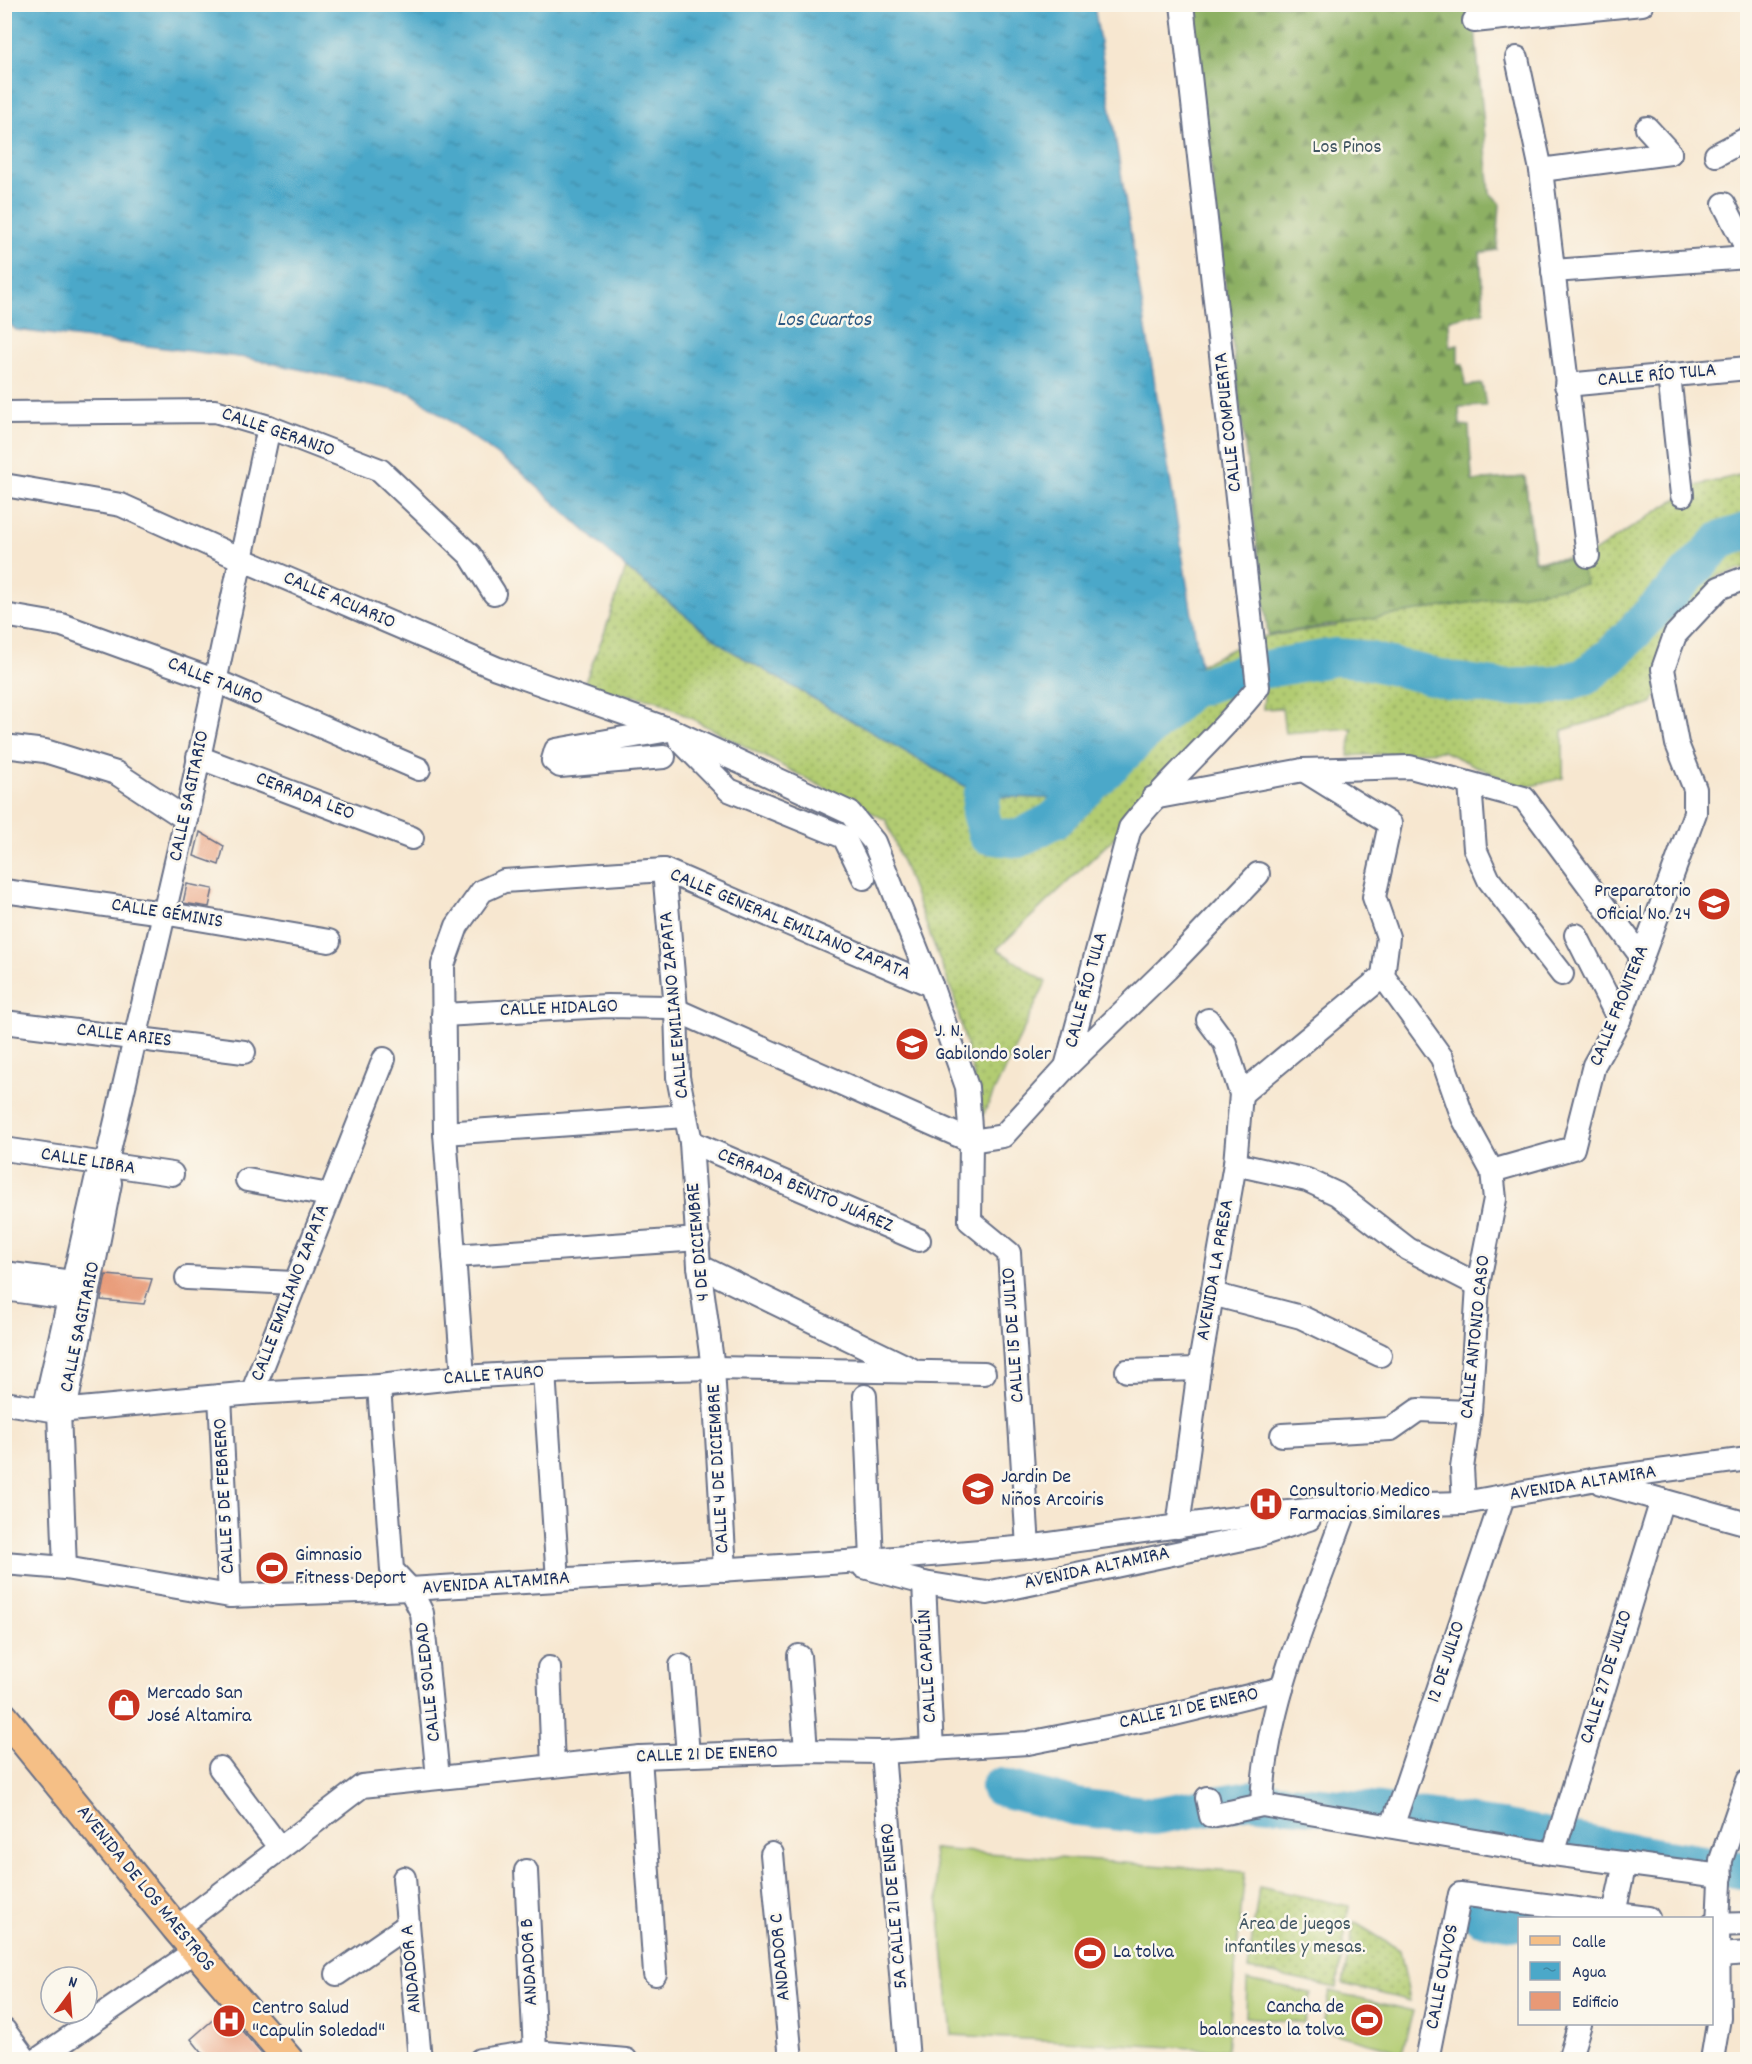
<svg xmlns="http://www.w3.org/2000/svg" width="1752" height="2064" font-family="Dekko,sans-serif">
  <defs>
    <pattern id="grass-dots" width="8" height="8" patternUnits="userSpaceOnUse" patternTransform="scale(1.5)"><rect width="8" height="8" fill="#b2cc72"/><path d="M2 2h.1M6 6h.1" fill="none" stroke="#90a661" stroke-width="1.8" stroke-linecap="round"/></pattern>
    <pattern id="forest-firs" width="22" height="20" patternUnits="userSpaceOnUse" patternTransform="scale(1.5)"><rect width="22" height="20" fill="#8db064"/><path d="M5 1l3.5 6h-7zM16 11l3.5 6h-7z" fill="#729056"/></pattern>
    <pattern id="water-ripples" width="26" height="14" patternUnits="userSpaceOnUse" patternTransform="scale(1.5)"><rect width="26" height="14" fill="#4ba8c9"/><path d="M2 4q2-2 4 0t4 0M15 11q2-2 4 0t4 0" fill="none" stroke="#3e89a6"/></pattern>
  </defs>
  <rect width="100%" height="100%" fill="#fbf7ec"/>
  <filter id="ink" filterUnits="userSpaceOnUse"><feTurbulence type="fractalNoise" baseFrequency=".0167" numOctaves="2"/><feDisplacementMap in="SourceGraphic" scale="12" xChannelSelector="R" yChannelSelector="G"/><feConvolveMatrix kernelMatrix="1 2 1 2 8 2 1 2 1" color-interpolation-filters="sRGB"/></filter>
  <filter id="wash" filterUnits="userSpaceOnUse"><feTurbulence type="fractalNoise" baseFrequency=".008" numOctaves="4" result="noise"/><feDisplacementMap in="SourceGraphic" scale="24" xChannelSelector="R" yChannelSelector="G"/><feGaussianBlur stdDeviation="1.35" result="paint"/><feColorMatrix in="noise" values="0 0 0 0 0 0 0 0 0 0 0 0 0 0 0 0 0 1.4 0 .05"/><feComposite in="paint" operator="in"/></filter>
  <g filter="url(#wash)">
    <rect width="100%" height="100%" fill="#f7e7d0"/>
    <g fill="url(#grass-dots)" stroke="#667e68" stroke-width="1.5">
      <polygon points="1471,460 1472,481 1525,477 1535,561 1588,556 1696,486 1747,473 1747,568 1718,576 1652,704 1563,730 1563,778 1523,788 1443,751 1348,756 1352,728 1285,733 1282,708 1263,709 1265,685 1142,798 1116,836 997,949 1046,982 977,1128 974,1076 954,997 886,820 656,700 583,687 605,631 626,568 728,649 982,796 1065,799 1108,757 1165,694 1200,665 1254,638 1336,626"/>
      <polygon points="1259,1887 1349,1906 1337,1988 1248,1969"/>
      <polygon points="1354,1922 1400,1950 1410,2001 1343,1984"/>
    </g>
    <polygon fill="url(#forest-firs)" stroke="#547061" stroke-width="1.5" points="1191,5 1473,5 1490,193 1500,203 1497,250 1480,253 1484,312 1449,320 1450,347 1458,345 1458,364 1463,364 1465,386 1482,384 1486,406 1459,407 1460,425 1469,426 1472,481 1525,477 1534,561 1580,559 1586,584 1268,635"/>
    <g fill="#b2cc72" stroke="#667e68" stroke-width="1.5">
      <polygon points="933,1849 1245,1872 1227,2050 952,2035"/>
      <polygon points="1247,1980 1311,1993 1304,2023 1246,2017"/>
      <polygon points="1330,1991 1413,2011 1402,2052 1322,2030"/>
    </g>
    <path fill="url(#water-ripples)" stroke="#336c94" stroke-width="1.5" d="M5 4 1094 5 1200 665C1151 705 1111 755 1065 799L982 796 728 649 626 568 522 473 411 393 247 358 16 330 4 319Z"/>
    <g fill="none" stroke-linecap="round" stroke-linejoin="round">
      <g stroke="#4ba8c9" stroke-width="38">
        <polyline points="982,796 980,813 987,835 1018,839 1054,820 1189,690 1238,674 1335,657 1362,659 1452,681 1502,688 1555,685 1584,677 1611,656 1721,540 1748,531"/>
        <polyline points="999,1787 1076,1807 1153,1816 1250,1799 1380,1812 1502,1828 1616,1850 1741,1870"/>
        <polyline points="1481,1916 1520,1922"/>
      </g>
    </g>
    <g id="blocks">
      <g fill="#e89976">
        <polygon points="200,832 224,846 219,865 194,856"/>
        <polygon points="187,884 213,889 209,907 183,903"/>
        <polygon points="106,1275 152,1279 144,1304 101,1300"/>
        <polygon points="224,2010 267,2060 208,2060 191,2039"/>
      </g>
    </g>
  </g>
  <g filter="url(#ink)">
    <use href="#blocks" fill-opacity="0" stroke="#686f86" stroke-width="1.5"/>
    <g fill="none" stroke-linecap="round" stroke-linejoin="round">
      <g stroke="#686f86" stroke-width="26">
        <g id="minor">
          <polyline points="1474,21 1642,4"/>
          <polyline points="1517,58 1541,170 1588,556"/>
          <polyline points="1647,128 1670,153"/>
          <polyline points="1716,155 1748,138"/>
          <polyline points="1541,170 1670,153"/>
          <polyline points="1724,204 1748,251"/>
          <polyline points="1553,271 1748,257"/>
          <polyline points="1669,375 1682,495"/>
          <polyline points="1566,385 1748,368"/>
          <polyline points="4,413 215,411 269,427 380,470 470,555 494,593"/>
          <polyline points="4,485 121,505 241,559 496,668 671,730 850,813 874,842 931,985 967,1087 971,1141 970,1221 1009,1253 1028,1547"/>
          <polyline points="4,615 62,625 214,680 419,769"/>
          <polyline points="680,740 729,790 844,837 864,878"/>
          <polyline points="4,746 45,751 116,773 186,819"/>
          <polyline points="198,757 412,838"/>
          <polyline points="664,757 560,766 553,760 556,750 669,730"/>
          <polyline points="1303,770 1390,824 1374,897 1388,937 1383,976 1442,1058 1463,1118 1492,1171 1495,1199 1478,1285 1470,1412 1462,1468 1464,1503"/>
          <polyline points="1470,784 1475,849 1489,880 1562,974"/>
          <polyline points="1153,798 1303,770 1410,767 1524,798 1641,956"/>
          <polyline points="664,870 676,1009 678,1077 691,1142 699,1266 713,1368 725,1570"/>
          <polyline points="4,891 163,913 329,941"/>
          <polyline points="1576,935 1619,1020"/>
          <polyline points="443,1015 607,1006 669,1007 971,1141"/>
          <polyline points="4,1022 244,1052"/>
          <path d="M1066 1067 1130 828C1169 778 1219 737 1258 687L1182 4"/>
          <polyline points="1241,1094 1383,976"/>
          <polyline points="445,1133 685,1116"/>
          <polyline points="971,1141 1003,1136 1066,1067 1167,969 1258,874"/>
          <polyline points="691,1142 919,1240"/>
          <polyline points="4,1149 172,1174"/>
          <polyline points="106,1164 110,1183 68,1396 59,1411 47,1397 96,1180 106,1164 186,819 269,427"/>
          <polyline points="1235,1164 1307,1180 1337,1194 1408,1249 1478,1285"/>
          <polyline points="1492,1171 1573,1148 1594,1065 1619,1020 1695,813 1695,789 1677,744 1663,669 1675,635 1719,588 1748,577"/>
          <polyline points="247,1180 329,1195"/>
          <polyline points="454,1256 699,1239"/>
          <polyline points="699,1266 911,1369"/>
          <polyline points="4,1273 72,1282"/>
          <polyline points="187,1278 294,1283"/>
          <polyline points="4,1289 68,1298"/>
          <polyline points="1212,1294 1301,1317 1380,1355"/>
          <polyline points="1127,1371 1199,1369"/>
          <polyline points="544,1372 558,1580"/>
          <polyline points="463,1377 445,1133 443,965 457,926 482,891 504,881 664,870 931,985"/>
          <polyline points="379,1386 392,1570 410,1589 422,1613 438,1778"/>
          <polyline points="252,1393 384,1059"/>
          <polyline points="220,1396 230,1596"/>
          <polyline points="865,1396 872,1560"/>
          <polyline points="4,1403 59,1411 252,1393 379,1386 463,1377 544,1372 713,1368 984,1373"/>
          <polyline points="59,1411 65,1568"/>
          <polyline points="1282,1435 1391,1429 1418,1410 1470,1412"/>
          <polyline points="1601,1483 1748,1524"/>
          <polyline points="1178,1527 1199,1369 1235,1164 1241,1094 1225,1043 1208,1020"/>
          <polyline points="4,1563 65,1568 230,1596 410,1589 846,1562 1028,1547 1258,1515 1347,1506 1464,1503 1591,1480 1748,1459"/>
          <polyline points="864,1567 924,1583 987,1593 1257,1536 1309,1519"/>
          <polyline points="924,1583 932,1750"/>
          <polyline points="799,1656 806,1751"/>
          <polyline points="681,1666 688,1755"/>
          <polyline points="549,1668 553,1766"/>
          <polyline points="883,1752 908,2060"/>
          <polyline points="640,1757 655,1974"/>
          <polyline points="220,1768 279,1847"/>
          <polyline points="1207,1798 1211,1816 1262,1805 1553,1854 1721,1876"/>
          <path d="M1262 1805C1265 1703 1313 1602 1347 1506"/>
          <polyline points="1389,1826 1394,1821 1399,1806 1503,1497"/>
          <polyline points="772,1854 791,2060"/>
          <polyline points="1553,1854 1662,1500"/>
          <polyline points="526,1871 535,2052"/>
          <polyline points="404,1878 420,2060"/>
          <polyline points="1613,1918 1625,1863"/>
          <polyline points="1712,1925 1748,1924"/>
          <polyline points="176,1928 362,1786 640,1757 806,1751 883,1752 1028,1743 1170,1715 1282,1688"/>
          <polyline points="1719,1955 1748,1953"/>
          <polyline points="337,1974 408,1925"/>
          <polyline points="4,2030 26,2060"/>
          <polyline points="37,2060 195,1951"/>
          <polyline points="480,2060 535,2052 626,2060"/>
          <polyline points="1427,2060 1460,1894 1648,1918"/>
          <polyline points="1569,2060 1580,2024"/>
          <polyline points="1712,2060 1719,2018 1718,1925 1721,1860 1748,1781"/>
        </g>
      </g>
      <g stroke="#686f86" stroke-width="32">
        <polyline id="major" points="4,1717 176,1928 289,2060"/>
      </g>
      <use href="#minor" stroke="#fff" stroke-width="22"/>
      <use href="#major" stroke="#f5bf86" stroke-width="28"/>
    </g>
  </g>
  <defs>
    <g id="school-disc" transform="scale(1.725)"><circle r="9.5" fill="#c8321e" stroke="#fbf7ec"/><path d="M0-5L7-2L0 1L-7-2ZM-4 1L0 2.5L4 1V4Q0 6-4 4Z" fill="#fff"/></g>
    <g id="hospital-disc" transform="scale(1.725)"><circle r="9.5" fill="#c8321e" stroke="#fbf7ec"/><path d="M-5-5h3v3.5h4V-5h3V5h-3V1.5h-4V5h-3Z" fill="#fff"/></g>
    <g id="stadium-disc" transform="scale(1.725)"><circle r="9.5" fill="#c8321e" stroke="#fbf7ec"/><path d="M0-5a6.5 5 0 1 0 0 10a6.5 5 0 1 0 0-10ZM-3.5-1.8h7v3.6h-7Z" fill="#fff"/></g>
    <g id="shop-disc" transform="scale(1.725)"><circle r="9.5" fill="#c8321e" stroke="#fbf7ec"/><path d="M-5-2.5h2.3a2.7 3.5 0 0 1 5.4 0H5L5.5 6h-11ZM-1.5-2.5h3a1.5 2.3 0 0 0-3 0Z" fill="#fff"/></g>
  </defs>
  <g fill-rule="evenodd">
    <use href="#school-disc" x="1714" y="904"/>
    <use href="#school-disc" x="912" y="1044"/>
    <use href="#school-disc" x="978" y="1489"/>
    <use href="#hospital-disc" x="1266" y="1504"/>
    <use href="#stadium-disc" x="272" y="1568"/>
    <use href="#shop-disc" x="124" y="1705"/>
    <use href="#stadium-disc" x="1090" y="1953"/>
    <use href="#stadium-disc" x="1367" y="2020"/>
    <use href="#hospital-disc" x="229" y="2021"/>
  </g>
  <g text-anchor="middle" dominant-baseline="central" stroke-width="5" stroke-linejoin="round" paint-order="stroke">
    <g font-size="20" fill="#415663" stroke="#fbf7ec">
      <text x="1347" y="148">Los Pinos</text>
      <text x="1295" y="1925">Área de juegos<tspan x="1295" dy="23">infantiles y mesas.</tspan></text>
    </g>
    <g font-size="20" fill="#1b2f5e" stroke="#fbf7ec">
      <text transform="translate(1657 376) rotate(-5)">CALLE RÍO TULA</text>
      <text transform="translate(1229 422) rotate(-96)">CALLE COMPUERTA</text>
      <text transform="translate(278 433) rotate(19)">CALLE GERANIO</text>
      <text transform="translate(339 601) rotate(23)">CALLE ACUARIO</text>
      <text transform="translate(215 682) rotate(22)">CALLE TAURO</text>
      <text transform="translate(190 796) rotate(-78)">CALLE SAGITARIO</text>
      <text transform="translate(305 797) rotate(21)">CERRADA LEO</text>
      <text transform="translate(167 914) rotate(9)">CALLE GÉMINIS</text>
      <text transform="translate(790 925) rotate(23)">CALLE GENERAL EMILIANO ZAPATA</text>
      <text transform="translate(1087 990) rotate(-75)">CALLE RÍO TULA</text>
      <text transform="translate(675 1005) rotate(-95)">CALLE EMILIANO ZAPATA</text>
      <text transform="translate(1620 1006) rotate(-68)">CALLE FRONTERA</text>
      <text transform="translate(559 1009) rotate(-2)">CALLE HIDALGO</text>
      <text transform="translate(124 1036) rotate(7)">CALLE ARIES</text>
      <text transform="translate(88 1162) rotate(9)">CALLE LIBRA</text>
      <text transform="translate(805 1191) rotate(23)">CERRADA BENITO JUÁREZ</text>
      <text transform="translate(699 1242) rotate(-95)">4 DE DICIEMBRE</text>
      <text transform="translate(1216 1270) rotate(-80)">AVENIDA LA PRESA</text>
      <text transform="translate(291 1293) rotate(-69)">CALLE EMILIANO ZAPATA</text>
      <text transform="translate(81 1327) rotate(-78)">CALLE SAGITARIO</text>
      <text transform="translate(1014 1335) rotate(-94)">CALLE 15 DE JULIO</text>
      <text transform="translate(1476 1337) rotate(-84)">CALLE ANTONIO CASO</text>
      <text transform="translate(494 1376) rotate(-4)">CALLE TAURO</text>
      <text transform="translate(719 1469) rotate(-93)">CALLE 4 DE DICIEMBRE</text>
      <text transform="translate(1583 1484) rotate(-9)">AVENIDA ALTAMIRA</text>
      <text transform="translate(225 1496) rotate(-93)">CALLE 5 DE FEBRERO</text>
      <text transform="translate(1097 1569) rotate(-12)">AVENIDA ALTAMIRA</text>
      <text transform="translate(496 1584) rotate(-4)">AVENIDA ALTAMIRA</text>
      <text transform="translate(1447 1662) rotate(-72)">12 DE JULIO</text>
      <text transform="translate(928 1666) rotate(-93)">CALLE CAPULÍN</text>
      <text transform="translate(1607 1677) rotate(-73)">CALLE 27 DE JULIO</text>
      <text transform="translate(429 1682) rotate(-96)">CALLE SOLEDAD</text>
      <text transform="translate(1189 1709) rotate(-12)">CALLE 21 DE ENERO</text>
      <text transform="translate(707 1755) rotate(-2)">CALLE 21 DE ENERO</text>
      <text transform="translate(145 1889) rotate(51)">AVENIDA DE LOS MAESTROS</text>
      <text transform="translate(895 1906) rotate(-95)">5A CALLE 21 DE ENERO</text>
      <text transform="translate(781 1957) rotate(-95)">ANDADOR C</text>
      <text transform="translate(530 1962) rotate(-93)">ANDADOR B</text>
      <text transform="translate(412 1969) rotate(-95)">ANDADOR A</text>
      <text transform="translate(1443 1977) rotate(-79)">CALLE OLIVOS</text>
    </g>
    <g font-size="20" fill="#1b2f5e" stroke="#fbf7ec" text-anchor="start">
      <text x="1691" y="892" text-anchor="end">Preparatorio<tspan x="1691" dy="23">Oficial No. 24</tspan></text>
      <text x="935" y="1032">J. N.<tspan x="935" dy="23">Gabilondo Soler</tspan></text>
      <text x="1001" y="1478">Jardin De<tspan x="1001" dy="23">Niños Arcoiris</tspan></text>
      <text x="1289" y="1492">Consultorio Medico<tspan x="1289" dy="23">Farmacias Similares</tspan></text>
      <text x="295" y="1556">Gimnasio<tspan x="295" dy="23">Fitness Deport</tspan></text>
      <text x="147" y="1694">Mercado San<tspan x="147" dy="23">José Altamira</tspan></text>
      <text x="1113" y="1953">La tolva</text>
      <text x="1344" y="2008" text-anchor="end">Cancha de<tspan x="1344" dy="23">baloncesto la tolva</tspan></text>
      <text x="252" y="2009">Centro Salud<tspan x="252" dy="23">"Capulin Soledad"</tspan></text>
    </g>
    <g font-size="21" font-style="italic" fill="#2c5983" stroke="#fbf7ec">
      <text x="824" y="321">Los Cuartos</text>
    </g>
  </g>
  <rect width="1752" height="2064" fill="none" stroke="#fbf7ec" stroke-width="24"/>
  <rect x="1518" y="1917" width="195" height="108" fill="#fbf7ec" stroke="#a1a7b3" stroke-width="1.5"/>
  <rect x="1530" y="1936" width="30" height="9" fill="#f5bf86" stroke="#a1a7b3" stroke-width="1.5"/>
  <text x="1572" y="1947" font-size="18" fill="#1b2f5e">Calle</text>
  <rect x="1530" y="1962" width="30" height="18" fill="url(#water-ripples)" stroke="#a1a7b3" stroke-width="1.5"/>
  <text x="1572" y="1977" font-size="18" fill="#1b2f5e">Agua</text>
  <rect x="1530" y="1992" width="30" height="18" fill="#e89976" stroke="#a1a7b3" stroke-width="1.5"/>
  <text x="1572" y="2007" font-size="18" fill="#1b2f5e">Edificio</text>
  <g transform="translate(69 1995) rotate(16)"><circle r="28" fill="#fbf7ec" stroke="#a1a7b3" stroke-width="1.5"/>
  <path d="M0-4.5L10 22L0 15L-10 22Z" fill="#c8321e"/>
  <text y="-9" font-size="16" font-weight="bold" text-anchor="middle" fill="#1b2f5e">N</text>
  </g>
</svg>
